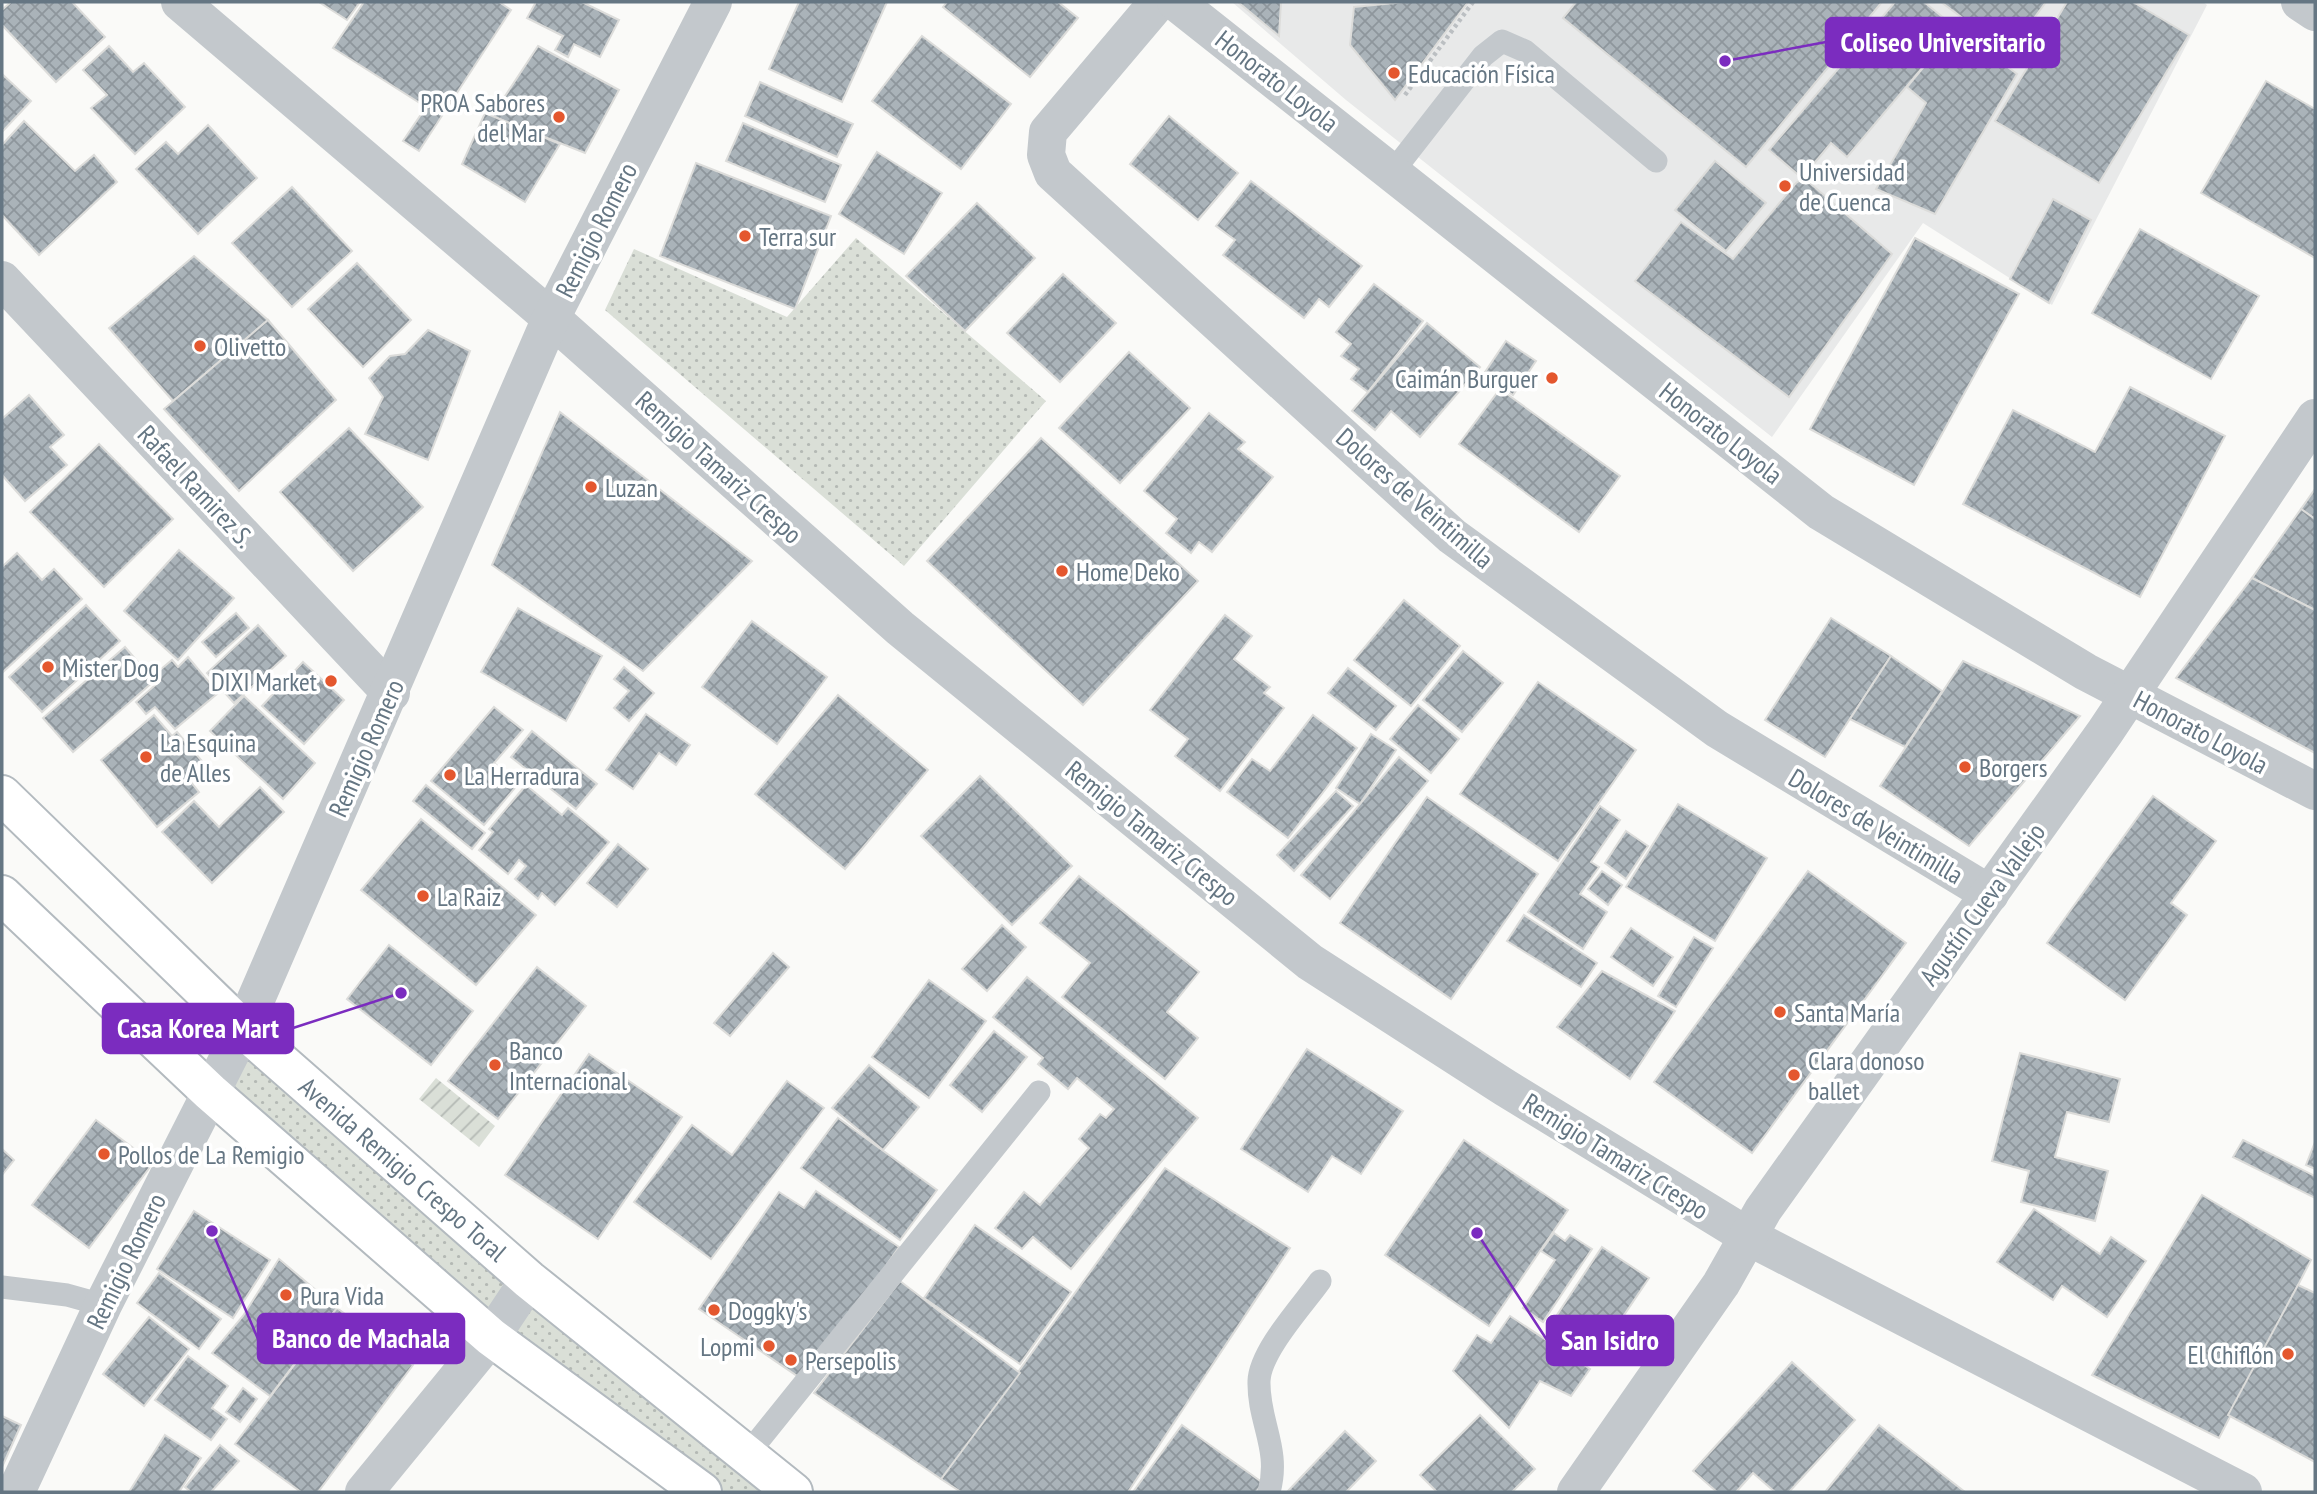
<svg xmlns="http://www.w3.org/2000/svg" width="2317" height="1494" font-family="'PT Sans Narrow',sans-serif">
  <defs>
    <pattern id="grass-dots" width="8" height="8" patternUnits="userSpaceOnUse" patternTransform="scale(1.75)"><rect width="8" height="8" fill="#dadfd7"/><path d="M2 2h.1M6 6h.1" fill="none" stroke="#b4b9b4" stroke-width="1.8" stroke-linecap="round"/></pattern>
    <pattern id="garden-furrows" width="10" height="10" patternUnits="userSpaceOnUse" patternTransform="scale(1.75)"><rect width="10" height="10" fill="#dadfd7"/><path d="M-1 1l2-2M0 10L10 0M9 11l2-2" fill="none" stroke="#b4b9b4"/></pattern>
    <pattern id="building-cross-hatch" width="8" height="8" patternUnits="userSpaceOnUse" patternTransform="scale(1.75)"><rect width="8" height="8" fill="#aab3b9"/><path d="M0 0l8 8M0 8l8-8" fill="none" stroke="#8e969c"/></pattern>
  </defs>
  <rect width="100%" height="100%" fill="#fafaf8"/>
  <polygon fill="#e8e9e9" points="1232,2 2203,2 2207,5 2052,305 1923,223 1772,437 1346,100"/>
  <g fill="url(#grass-dots)">
    <polygon points="856,238 1046,401 904,566 605,310 634,249 787,317"/>
    <polygon points="244,1041 518,1285 494,1320 221,1092"/>
    <polygon points="531,1293 793,1492 715,1492 502,1331"/>
  </g>
  <polygon fill="url(#garden-furrows)" points="436,1078 495,1126 479,1147 419,1099"/>
  <g fill="url(#building-cross-hatch)" stroke="#dcdcda" stroke-width="2">
    <polygon points="11,2 72,2 105,37 56,82 2,25 2,10"/>
    <polygon points="319,2 360,2 347,20"/>
    <polygon points="364,2 499,2 511,10 419,151 403,141 426,107 333,48"/>
    <polygon points="536,2 582,2 619,20 600,57 574,44 568,57 555,50 563,36 527,18"/>
    <polygon points="799,2 887,2 842,102 769,69"/>
    <polygon points="947,2 1058,2 1078,18 1030,77 943,7"/>
    <polygon points="1238,2 1281,2 1279,36"/>
    <polygon points="1405,2 1468,2 1395,100 1350,45 1354,7"/>
    <polygon points="1576,2 1882,2 1746,167 1563,18"/>
    <polygon points="1895,2 1924,2 1956,28 1847,157 1831,143 1802,178 1769,150"/>
    <polygon points="1941,2 2046,2 2009,52"/>
    <polygon points="2067,2 2133,2 2189,35 2099,183 1995,121"/>
    <polygon points="1956,28 2017,74 1935,214 1876,189 1926,103 1907,87"/>
    <polygon points="922,36 1011,104 961,169 872,101"/>
    <polygon points="109,46 133,72 144,63 185,107 135,154 91,108 107,95 83,70"/>
    <polygon points="538,46 619,90 585,153 492,116"/>
    <polygon points="2,74 31,101 2,132"/>
    <polygon points="2266,81 2315,109 2315,258 2201,193"/>
    <polygon points="760,82 853,124 837,157 745,116"/>
    <polygon points="485,113 560,144 525,202 462,164"/>
    <polygon points="1169,116 1238,173 1198,220 1130,164"/>
    <polygon points="24,121 75,171 94,155 117,182 39,255 2,215 2,145"/>
    <polygon points="743,123 841,165 825,202 726,161"/>
    <polygon points="208,125 257,178 198,234 136,169 166,142 178,154"/>
    <polygon points="877,152 942,193 904,254 839,214"/>
    <polygon points="1715,161 1766,203 1726,251 1675,210"/>
    <polygon points="696,163 831,216 795,309 660,256"/>
    <polygon points="1804,178 1892,254 1789,397 1635,281 1681,222 1733,259 1796,183"/>
    <polygon points="1251,181 1362,266 1329,307 1319,299 1304,318 1223,255 1235,240 1216,226"/>
    <polygon points="292,187 352,251 292,307 232,243"/>
    <polygon points="2053,199 2091,220 2049,303 2010,279"/>
    <polygon points="977,203 1035,258 965,331 906,276"/>
    <polygon points="2140,229 2259,296 2211,379 2092,313"/>
    <polygon points="1915,238 2019,294 1914,485 1810,429"/>
    <polygon points="194,256 268,320 173,401 109,328"/>
    <polygon points="357,263 411,320 363,367 308,309"/>
    <polygon points="1063,274 1116,323 1060,382 1007,333"/>
    <polygon points="1374,284 1423,321 1368,392 1351,379 1359,369 1341,356 1351,344 1336,332"/>
    <polygon points="268,320 336,400 239,491 164,409"/>
    <polygon points="1427,323 1480,367 1420,437 1391,411 1375,430 1352,411"/>
    <polygon points="428,330 470,351 428,460 365,434 383,397 369,378 390,356 405,354"/>
    <polygon points="1506,341 1536,361 1513,395 1483,375"/>
    <polygon points="1129,352 1190,408 1120,483 1059,428"/>
    <polygon points="2130,387 2225,436 2140,597 1963,504 2013,410 2095,452"/>
    <polygon points="1500,389 1620,476 1579,532 1459,444"/>
    <polygon points="29,395 64,435 50,447 67,465 25,501 2,475 2,419"/>
    <polygon points="560,412 752,561 643,671 492,565"/>
    <polygon points="1209,413 1245,442 1238,449 1273,477 1212,552 1199,542 1191,553 1166,533 1177,519 1144,491"/>
    <polygon points="349,428 423,507 353,571 280,492"/>
    <polygon points="1041,438 1198,581 1083,705 927,561"/>
    <polygon points="99,444 173,519 104,587 30,512"/>
    <polygon points="2315,489 2315,519 2301,509"/>
    <polygon points="2301,509 2315,519 2315,610 2252,578"/>
    <polygon points="179,550 234,598 178,660 124,611"/>
    <polygon points="17,553 42,580 54,569 82,599 2,673 2,567"/>
    <polygon points="2252,578 2315,610 2315,753 2176,678"/>
    <polygon points="1404,600 1460,646 1411,706 1354,660"/>
    <polygon points="86,605 120,641 42,712 9,677"/>
    <polygon points="518,608 602,656 566,721 481,672"/>
    <polygon points="236,613 249,628 216,657 202,642"/>
    <polygon points="1225,615 1252,636 1234,659 1270,687 1264,693 1284,708 1220,791 1175,756 1188,739 1150,710"/>
    <polygon points="1831,618 1891,656 1825,757 1765,720"/>
    <polygon points="752,621 827,677 777,744 702,687"/>
    <polygon points="258,625 286,656 234,703 207,673"/>
    <polygon points="125,647 154,681 73,752 43,718"/>
    <polygon points="1463,651 1503,683 1462,732 1423,700"/>
    <polygon points="1891,656 1942,691 1905,747 1850,719"/>
    <polygon points="188,657 218,693 175,729 155,707 146,714 136,702 160,681 154,675 172,660 178,667"/>
    <polygon points="1963,661 2080,716 1969,846 1880,786"/>
    <polygon points="303,662 344,700 304,744 262,706"/>
    <polygon points="624,667 654,693 629,721 614,708 629,691 614,679"/>
    <polygon points="1348,668 1396,706 1376,730 1328,693"/>
    <polygon points="1538,682 1636,750 1558,861 1460,794"/>
    <polygon points="838,695 928,770 845,869 755,794"/>
    <polygon points="244,696 315,763 283,799 210,731"/>
    <polygon points="1418,705 1459,739 1431,773 1390,739"/>
    <polygon points="494,707 523,730 494,763 519,783 484,825 431,781"/>
    <polygon points="646,714 690,745 676,765 659,753 633,789 606,770"/>
    <polygon points="154,715 172,736 177,732 207,767 190,781 199,792 157,827 101,760"/>
    <polygon points="1313,715 1357,748 1288,838 1227,792 1252,759 1270,771"/>
    <polygon points="532,731 597,784 576,809 511,757"/>
    <polygon points="1371,734 1396,750 1360,804 1336,788"/>
    <polygon points="1399,757 1428,781 1330,899 1301,875"/>
    <polygon points="980,776 1072,866 1012,925 921,836"/>
    <polygon points="426,785 485,833 472,849 413,801"/>
    <polygon points="526,785 562,815 568,808 609,842 555,905 542,893 538,899 515,879 526,866 519,860 508,874 479,850 493,832 489,829"/>
    <polygon points="260,787 284,812 212,883 162,832 194,801 219,827"/>
    <polygon points="1336,791 1353,806 1294,871 1277,855"/>
    <polygon points="2153,796 2216,841 2171,903 2187,915 2125,1000 2047,943"/>
    <polygon points="1427,797 1538,874 1451,999 1340,923"/>
    <polygon points="1678,804 1767,858 1715,941 1626,887"/>
    <polygon points="1600,806 1620,820 1591,862 1599,867 1580,894 1607,912 1583,949 1528,912"/>
    <polygon points="421,819 536,915 476,985 361,890"/>
    <polygon points="1626,831 1648,846 1626,879 1605,863"/>
    <polygon points="618,844 648,869 617,907 587,883"/>
    <polygon points="1602,871 1622,885 1608,905 1588,889"/>
    <polygon points="1808,871 1906,943 1752,1153 1654,1082"/>
    <polygon points="1079,876 1199,972 1167,1012 1198,1038 1165,1079 1062,997 1090,963 1040,923"/>
    <polygon points="1524,915 1597,963 1581,987 1507,941"/>
    <polygon points="1002,925 1026,947 987,991 962,969"/>
    <polygon points="1631,928 1673,957 1653,986 1611,957"/>
    <polygon points="1694,937 1713,948 1676,1007 1658,996"/>
    <polygon points="389,945 473,1011 431,1065 347,999"/>
    <polygon points="773,953 789,967 730,1036 714,1023"/>
    <polygon points="537,967 586,1006 498,1119 448,1081"/>
    <polygon points="1602,971 1675,1011 1630,1079 1557,1027"/>
    <polygon points="1027,977 1198,1118 1071,1269 1033,1237 1022,1249 995,1228 1024,1192 1040,1205 1089,1148 1079,1139 1100,1114 1106,1118 1114,1109 1077,1078 1068,1089 1038,1064 1043,1058 993,1017"/>
    <polygon points="929,980 986,1021 929,1098 872,1057"/>
    <polygon points="994,1031 1027,1057 982,1112 950,1085"/>
    <polygon points="1307,1049 1403,1111 1361,1174 1332,1156 1308,1192 1241,1149"/>
    <polygon points="2020,1053 2120,1079 2109,1122 2067,1112 2055,1157 2108,1171 2095,1221 2021,1202 2029,1171 1992,1161"/>
    <polygon points="589,1054 682,1117 598,1239 505,1175"/>
    <polygon points="869,1065 919,1107 883,1150 832,1108"/>
    <polygon points="787,1081 824,1108 711,1259 634,1202 692,1125 732,1155"/>
    <polygon points="838,1118 937,1190 900,1240 801,1168"/>
    <polygon points="96,1120 153,1163 89,1248 32,1205"/>
    <polygon points="1464,1140 1568,1210 1489,1326 1385,1255"/>
    <polygon points="2243,1140 2315,1176 2315,1198 2233,1157"/>
    <polygon points="2315,1142 2315,1169 2306,1165"/>
    <polygon points="2,1149 14,1160 2,1175"/>
    <polygon points="1165,1168 1290,1248 1128,1492 961,1492 941,1479"/>
    <polygon points="816,1191 899,1247 806,1382 699,1309 779,1192 804,1208"/>
    <polygon points="2202,1195 2311,1260 2219,1438 2092,1375"/>
    <polygon points="2034,1209 2100,1254 2111,1237 2146,1261 2107,1317 2062,1286 2053,1300 1997,1262"/>
    <polygon points="194,1211 270,1260 233,1318 157,1269"/>
    <polygon points="975,1225 1071,1292 1020,1364 924,1298"/>
    <polygon points="1554,1233 1565,1241 1570,1235 1592,1249 1543,1322 1523,1308 1555,1260 1541,1251"/>
    <polygon points="1602,1247 1649,1278 1595,1358 1549,1327"/>
    <polygon points="279,1259 337,1308 270,1396 212,1353 243,1316"/>
    <polygon points="159,1273 221,1319 199,1349 137,1303"/>
    <polygon points="900,1281 1020,1373 941,1479 814,1393"/>
    <polygon points="2298,1285 2315,1293 2315,1462 2228,1415"/>
    <polygon points="337,1308 413,1365 318,1492 301,1492 235,1444"/>
    <polygon points="1510,1316 1590,1369 1571,1396 1540,1381 1509,1428 1453,1371 1477,1335 1491,1343"/>
    <polygon points="149,1317 189,1349 144,1406 103,1374"/>
    <polygon points="188,1356 228,1386 212,1408 227,1419 211,1440 155,1400"/>
    <polygon points="1792,1362 1855,1420 1789,1492 1775,1492 1753,1473 1736,1492 1717,1492 1693,1471"/>
    <polygon points="243,1388 257,1399 240,1422 226,1412"/>
    <polygon points="1480,1415 1535,1469 1512,1492 1437,1492 1420,1475"/>
    <polygon points="2,1416 21,1425 2,1467"/>
    <polygon points="1182,1425 1263,1483 1256,1492 1133,1492"/>
    <polygon points="1879,1425 1965,1492 1825,1492"/>
    <polygon points="1345,1431 1376,1461 1346,1492 1287,1492"/>
    <polygon points="165,1435 201,1458 179,1492 129,1492"/>
    <polygon points="220,1445 239,1461 211,1492 191,1492 185,1487"/>
  </g>
  <g fill="none" stroke-linecap="round" stroke-linejoin="round">
    <g stroke="#b3babf" stroke-width="42">
      <g id="secondary">
        <polyline points="2,795 243,1029 529,1280 793,1492"/>
        <polyline points="2,895 210,1092 491,1337 702,1492"/>
      </g>
    </g>
    <polyline stroke="#bbbfc2" stroke-width="4.5" stroke-dasharray="3.5 3.5" stroke-linecap="butt" points="1405,95 1473,2"/>
    <g stroke="#c3c8cc" stroke-width="23">
      <polyline points="1391,174 1483,56 1502,41 1525,51 1656,161"/>
      <polyline points="2,1287 67,1295 103,1305"/>
      <polyline points="746,1456 1039,1092"/>
      <path d="M1269 1492C1281 1449 1258 1422 1259 1381 1260 1351 1303 1305 1320 1281"/>
    </g>
    <g stroke="#c3c8cc" stroke-width="38">
      <polyline points="180,2 551,318 900,628 1310,962 1504,1087 1749,1237 2243,1492"/>
      <polyline points="1158,2 1048,132 1046,155 1053,173 1452,536 1717,729 1990,894"/>
      <polyline points="1176,2 1821,512 2086,672 2315,791"/>
      <polyline points="2300,2 2315,12"/>
      <polyline points="2,280 391,693"/>
      <polyline points="16,1492 103,1305 243,1029 551,318 713,2"/>
      <polyline points="364,1492 491,1337 529,1280"/>
      <polyline points="1576,1492 1721,1284 1763,1210 2105,732 2315,418"/>
    </g>
    <use href="#secondary" stroke="#fff" stroke-width="38"/>
  </g>
  <g fill="#e4572e" stroke="#fff" stroke-width="2.5">
    <circle cx="1394" cy="73" r="7"/>
    <circle cx="559" cy="117" r="7"/>
    <circle cx="1785" cy="186" r="7"/>
    <circle cx="745" cy="236" r="7"/>
    <circle cx="200" cy="346" r="7"/>
    <circle cx="1552" cy="378" r="7"/>
    <circle cx="591" cy="487" r="7"/>
    <circle cx="1062" cy="571" r="7"/>
    <circle cx="48" cy="667" r="7"/>
    <circle cx="331" cy="681" r="7"/>
    <circle cx="146" cy="757" r="7"/>
    <circle cx="1965" cy="767" r="7"/>
    <circle cx="450" cy="775" r="7"/>
    <circle cx="423" cy="896" r="7"/>
    <circle cx="1780" cy="1012" r="7"/>
    <circle cx="495" cy="1065" r="7"/>
    <circle cx="1794" cy="1075" r="7"/>
    <circle cx="104" cy="1154" r="7"/>
    <circle cx="286" cy="1295" r="7"/>
    <circle cx="714" cy="1310" r="7"/>
    <circle cx="769" cy="1346" r="7"/>
    <circle cx="2288" cy="1354" r="7"/>
    <circle cx="791" cy="1360" r="7"/>
  </g>
  <g text-anchor="middle" dominant-baseline="central" stroke-width="7" stroke-linejoin="round" paint-order="stroke">
    <g font-size="26" fill="#657683" stroke="#fff" text-anchor="start">
      <text x="1408" y="73">Educación Física</text>
      <text x="545" y="102" text-anchor="end">PROA Sabores<tspan x="545" dy="30">del Mar</tspan></text>
      <text x="1799" y="171">Universidad<tspan x="1799" dy="30">de Cuenca</tspan></text>
      <text x="759" y="236">Terra sur</text>
      <text x="214" y="346">Olivetto</text>
      <text x="1538" y="378" text-anchor="end">Caimán Burguer</text>
      <text x="605" y="487">Luzan</text>
      <text x="1076" y="571">Home Deko</text>
      <text x="62" y="667">Mister Dog</text>
      <text x="317" y="681" text-anchor="end">DIXI Market</text>
      <text x="160" y="742">La Esquina<tspan x="160" dy="30">de Alles</tspan></text>
      <text x="1979" y="767">Borgers</text>
      <text x="464" y="775">La Herradura</text>
      <text x="437" y="896">La Raiz</text>
      <text x="1794" y="1012">Santa María</text>
      <text x="509" y="1050">Banco<tspan x="509" dy="30">Internacional</tspan></text>
      <text x="1808" y="1060">Clara donoso<tspan x="1808" dy="30">ballet</tspan></text>
      <text x="118" y="1154">Pollos de La Remigio</text>
      <text x="300" y="1295">Pura Vida</text>
      <text x="728" y="1310">Doggky's</text>
      <text x="755" y="1346" text-anchor="end">Lopmi</text>
      <text x="2274" y="1354" text-anchor="end">El Chiflón</text>
      <text x="805" y="1360">Persepolis</text>
    </g>
    <g font-size="26" fill="#657683" stroke="#fff">
      <text transform="translate(1277 81) rotate(38)">Honorato Loyola</text>
      <text transform="translate(596 230) rotate(-63)">Remigio Romero</text>
      <text transform="translate(1721 433) rotate(38)">Honorato Loyola</text>
      <text transform="translate(719 467) rotate(42)">Remigio Tamariz Crespo</text>
      <text transform="translate(196 486) rotate(47)">Rafael Ramirez S.</text>
      <text transform="translate(1415 498) rotate(41)">Dolores de Veintimilla</text>
      <text transform="translate(2201 732) rotate(28)">Honorato Loyola</text>
      <text transform="translate(366 748) rotate(-66)">Remigio Romero</text>
      <text transform="translate(1876 826) rotate(31)">Dolores de Veintimilla</text>
      <text transform="translate(1152 833) rotate(39)">Remigio Tamariz Crespo</text>
      <text transform="translate(1982 904) rotate(-54)">Agustín Cueva Vallejo</text>
      <text transform="translate(1616 1156) rotate(32)">Remigio Tamariz Crespo</text>
      <text transform="translate(403 1169) rotate(41)">Avenida Remigio Crespo Toral</text>
      <text transform="translate(126 1261) rotate(-64)">Remigio Romero</text>
    </g>
  </g>
  <path fill="none" stroke="#7b2cbf" stroke-width="2.5" d="M1725 61L1826 42M401 993L293 1028M212 1231L258 1339M1477 1233L1547 1340"/>
  <g fill="#7b2cbf" stroke="#fff" stroke-width="2.5">
    <circle cx="1725" cy="61" r="7"/>
    <circle cx="401" cy="993" r="7"/>
    <circle cx="212" cy="1231" r="7"/>
    <circle cx="1477" cy="1233" r="7"/>
  </g>
  <g fill="#7b2cbf" stroke="#7b2cbf" stroke-width="2.5">
    <rect x="1826" y="18" width="233" height="49" rx="7"/>
    <rect x="103" y="1004" width="190" height="49" rx="7"/>
    <rect x="258" y="1314" width="206" height="49" rx="7"/>
    <rect x="1547" y="1316" width="126" height="49" rx="7"/>
  </g>
  <g font-size="28" text-anchor="middle" font-weight="bold" fill="#fff">
    <text x="1943" y="52">Coliseo Universitario</text>
    <text x="198" y="1038">Casa Korea Mart</text>
    <text x="361" y="1348">Banco de Machala</text>
    <text x="1610" y="1350">San Isidro</text>
  </g>
  <rect width="2317" height="1494" fill="none" stroke="#657683" stroke-width="7"/>
</svg>
